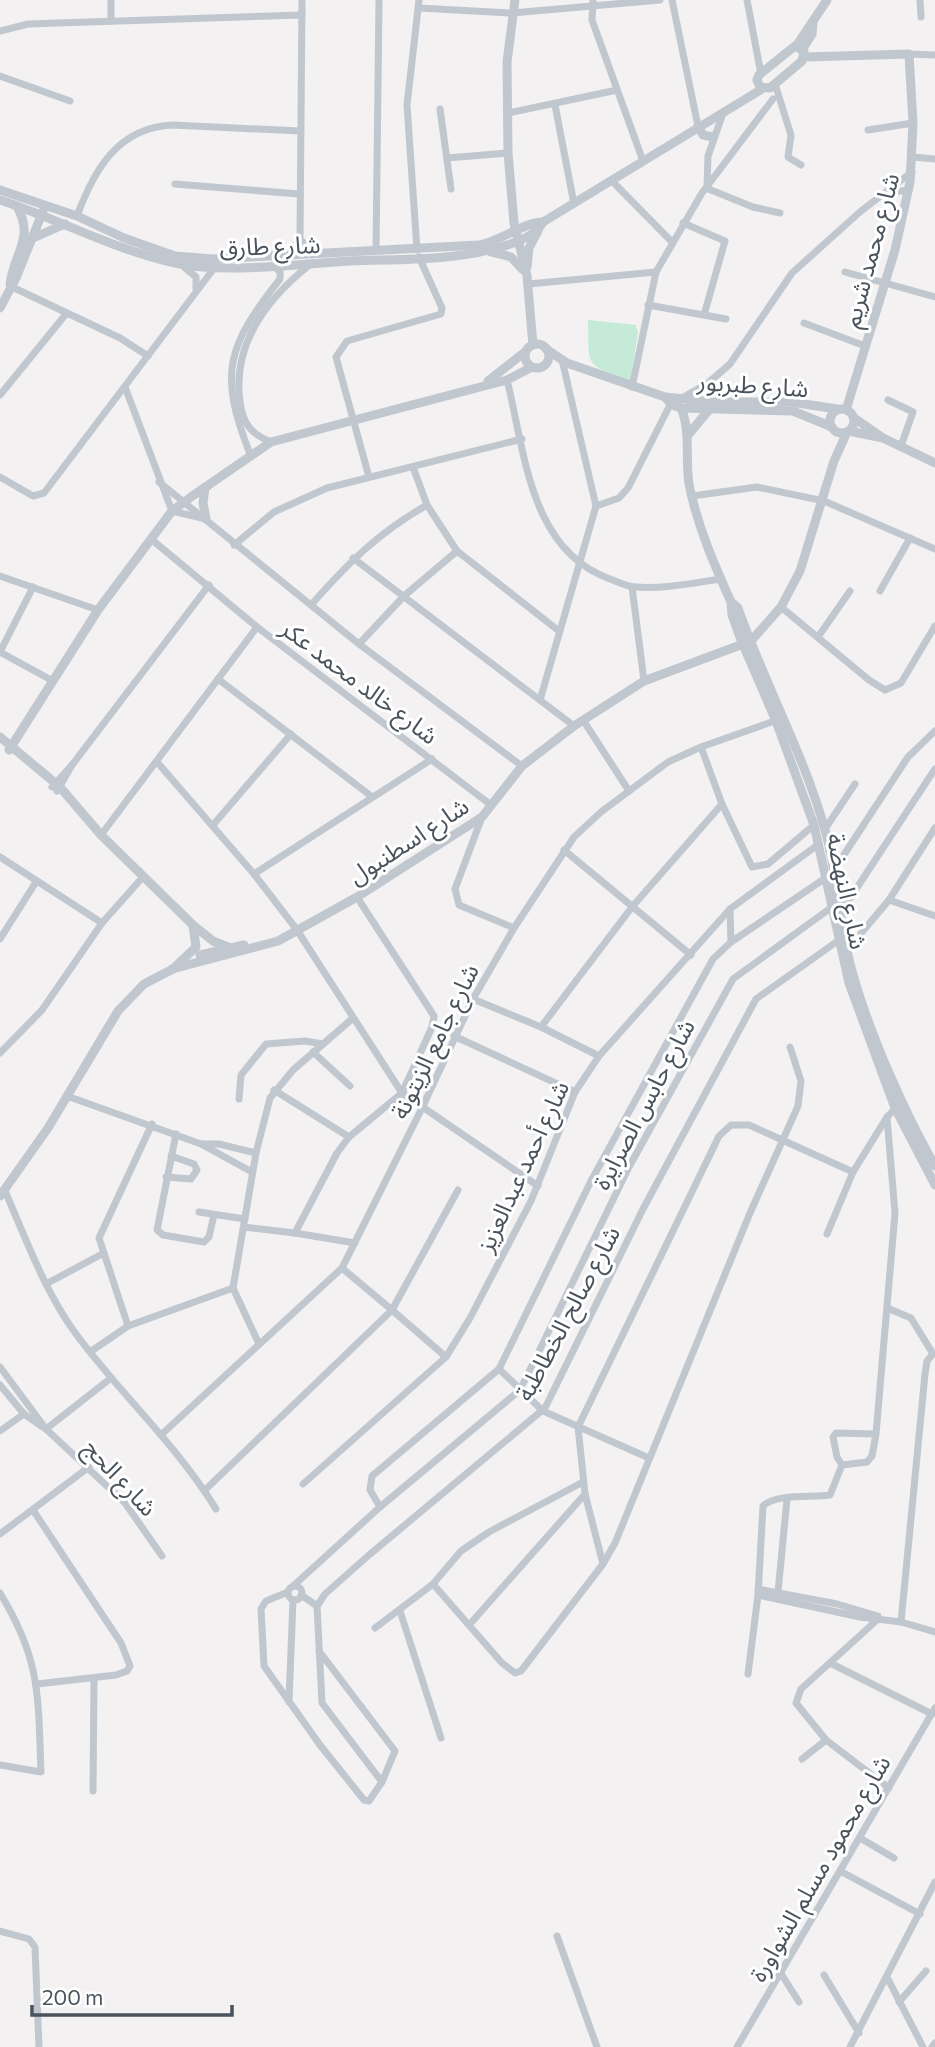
<svg xmlns="http://www.w3.org/2000/svg" width="935" height="2047" font-family="Commissioner,'Noto Sans Arabic',sans-serif">
  <rect width="100%" height="100%" fill="#f3f1f1"/>
  <path fill="#c5ebd8" d="M588 320 636 325 638 332 630 382C584 362 589 369 588 320Z"/>
  <g fill="none" stroke-linecap="round" stroke-linejoin="round">
    <g stroke="#c0c7ce" stroke-width="7">
      <polyline points="302,0 300,239 313,253"/>
      <polyline points="593,0 592,20 643,161"/>
      <polyline points="672,0 698,126"/>
      <polyline points="747,0 761,74"/>
      <polyline points="920,0 921,17"/>
      <polyline points="419,8 512,13 660,0"/>
      <polyline points="111,21 111,0"/>
      <polyline points="0,31 28,24 302,15"/>
      <polyline points="909,54 935,55"/>
      <polyline points="0,76 70,101"/>
      <polyline points="775,84 791,135 788,157 801,165"/>
      <polyline points="555,105 574,204"/>
      <polyline points="440,109 451,189"/>
      <polyline points="508,113 617,90"/>
      <polyline points="868,130 913,123"/>
      <polyline points="913,157 935,159"/>
      <polyline points="447,158 508,153"/>
      <polyline points="612,181 672,242"/>
      <polyline points="175,184 299,194"/>
      <polyline points="707,186 708,156 723,113"/>
      <polyline points="706,188 753,207 780,213"/>
      <polyline points="886,193 909,190"/>
      <path d="M77 216C94 170 118 127 173 125L300 131"/>
      <polyline points="683,223 725,241 704,315"/>
      <polyline points="417,250 407,105 419,0"/>
      <polyline points="376,251 379,0"/>
      <polyline points="288,255 300,239"/>
      <polyline points="183,266 196,277 196,289"/>
      <polyline points="845,272 935,297"/>
      <polyline points="528,284 656,272"/>
      <polyline points="10,286 120,338 148,356"/>
      <polyline points="648,305 726,319"/>
      <polyline points="804,323 865,346"/>
      <path d="M507 380C525 451 529 550 610 579 618 582 627 587 635 587 664 589 693 583 721 579"/>
      <polyline points="125,387 172,511 202,518"/>
      <polyline points="632,387 656,272 702,193 773,99"/>
      <polyline points="0,395 66,314"/>
      <polyline points="682,398 708,383 730,364 792,273 861,211 912,172"/>
      <polyline points="888,400 913,412 901,446"/>
      <path d="M271 442C251 434 243 424 240 402 232 344 267 298 312 263"/>
      <path d="M250 454C218 373 227 346 280 279V272L273 265"/>
      <polyline points="413,467 427,505 457,551 559,631"/>
      <polyline points="0,477 33,496 44,493 215,267"/>
      <polyline points="369,477 336,357 347,341 441,314 442,308 419,257"/>
      <polyline points="159,482 359,644 522,766"/>
      <polyline points="692,496 757,487 824,501 935,549"/>
      <polyline points="596,506 619,498 628,488 672,401"/>
      <polyline points="151,539 257,627 491,805"/>
      <polyline points="234,545 274,512 327,488 522,439"/>
      <polyline points="353,558 574,726"/>
      <polyline points="0,576 98,610"/>
      <polyline points="632,587 644,681"/>
      <polyline points="880,591 910,538"/>
      <path d="M311 605C348 563 378 533 427 505"/>
      <polyline points="781,607 869,680 885,690 901,683 935,626"/>
      <polyline points="818,637 850,591"/>
      <polyline points="359,644 404,596 457,551"/>
      <polyline points="0,652 33,587"/>
      <polyline points="0,652 53,681"/>
      <polyline points="218,679 371,796"/>
      <polyline points="540,700 596,506 563,364"/>
      <polyline points="583,720 629,791"/>
      <polyline points="701,747 722,804 752,867 768,864 814,825"/>
      <polyline points="157,762 254,874 297,930 402,1093 538,1186"/>
      <polyline points="52,787 72,765 209,585"/>
      <polyline points="57,791 72,765"/>
      <polyline points="482,817 455,889 459,905 514,928"/>
      <polyline points="213,825 291,734"/>
      <polyline points="825,829 855,784"/>
      <polyline points="101,835 257,627"/>
      <polyline points="564,850 691,955"/>
      <polyline points="0,857 102,923"/>
      <polyline points="834,870 908,757 935,731"/>
      <polyline points="254,874 432,759"/>
      <polyline points="889,900 935,916"/>
      <polyline points="730,909 731,942"/>
      <polyline points="841,912 935,769"/>
      <polyline points="0,939 36,882"/>
      <polyline points="847,950 889,900 935,828"/>
      <polyline points="473,999 541,1027 599,1056"/>
      <polyline points="541,1027 632,907 722,804"/>
      <polyline points="454,1036 575,1092"/>
      <polyline points="313,1052 350,1086"/>
      <polyline points="0,1053 42,1010 102,923 142,878"/>
      <polyline points="67,1096 201,1144 252,1172"/>
      <polyline points="239,1099 241,1075 266,1044 305,1041 323,1044"/>
      <polyline points="176,1134 157,1230 163,1235 204,1242 209,1237 214,1215"/>
      <polyline points="349,1137 402,1093 432,1027 434,1016 357,897"/>
      <polyline points="202,1144 219,1144 256,1153"/>
      <polyline points="166,1177 191,1179 197,1170 194,1164 171,1156"/>
      <path d="M5 1191C26 1239 45 1292 76 1334 121 1395 177 1445 216 1509"/>
      <polyline points="199,1212 245,1219"/>
      <polyline points="244,1227 295,1233 337,1153 349,1137 274,1090"/>
      <polyline points="295,1233 355,1243"/>
      <polyline points="827,1234 853,1172"/>
      <polyline points="46,1284 102,1254"/>
      <polyline points="887,1308 911,1318 933,1354 927,1361 925,1374 901,1622"/>
      <polyline points="128,1326 99,1238 152,1124"/>
      <polyline points="259,1344 233,1288 256,1153 270,1098 293,1070 352,1019"/>
      <polyline points="90,1352 128,1326 233,1288"/>
      <polyline points="446,1357 392,1310 458,1190"/>
      <polyline points="0,1367 46,1429 125,1503 162,1556"/>
      <polyline points="499,1369 543,1411 649,1458"/>
      <polyline points="0,1385 24,1414 43,1427"/>
      <polyline points="46,1429 111,1378"/>
      <polyline points="0,1431 24,1414"/>
      <polyline points="162,1434 342,1268 422,1108 473,999 514,928 574,837 601,812 668,762 701,747 780,719"/>
      <polyline points="876,1434 836,1433 833,1437 837,1457 842,1465 867,1462 872,1456 876,1434 895,1213 887,1118"/>
      <polyline points="303,1484 446,1357 470,1318 531,1201 575,1092 599,1056 730,909 819,844"/>
      <polyline points="205,1490 392,1310 342,1268"/>
      <polyline points="380,1507 370,1490 372,1476 499,1369 591,1181 713,959 731,942 827,877"/>
      <polyline points="33,1510 121,1643 130,1666 127,1671 116,1675 37,1684"/>
      <polyline points="0,1534 89,1467"/>
      <polyline points="603,1564 615,1543 750,1213 798,1106 801,1081 790,1047"/>
      <polyline points="433,1584 502,1663 515,1673 521,1671 603,1564 585,1494 578,1427 719,1136 731,1125 749,1125 853,1172 887,1117 897,1107"/>
      <circle cx="295" cy="1593" r="7"/>
      <polyline points="292,1587 380,1507 520,1390 629,1167 733,979 832,907"/>
      <polyline points="758,1589 837,1604 878,1616"/>
      <polyline points="288,1592 266,1601 261,1609 264,1666 320,1745 364,1800 369,1801 382,1782 395,1751 319,1651"/>
      <polyline points="778,1592 787,1499"/>
      <path d="M0 1593C41 1660 38 1696 41 1772L0 1765"/>
      <polyline points="301,1595 317,1606"/>
      <polyline points="758,1595 860,1617 901,1622 935,1632"/>
      <polyline points="400,1611 441,1738"/>
      <polyline points="877,1620 801,1689 796,1703 826,1740 889,1788"/>
      <polyline points="470,1624 585,1494"/>
      <polyline points="375,1628 433,1584 461,1551 489,1532 583,1482"/>
      <polyline points="830,1663 932,1714"/>
      <path d="M748 1674 758 1595 763 1506C777 1493 812 1498 830 1495L842 1465"/>
      <polyline points="289,1702 293,1600"/>
      <polyline points="802,1759 826,1740"/>
      <polyline points="382,1782 322,1703 317,1606 325,1594 369,1555 545,1408 643,1209 756,999 839,940"/>
      <polyline points="93,1791 94,1679"/>
      <polyline points="860,1838 894,1858"/>
      <polyline points="842,1872 920,1914"/>
      <polyline points="0,1931 29,1939 35,1947 39,2047"/>
      <polyline points="557,1936 597,2047"/>
      <polyline points="780,1972 799,2002"/>
      <polyline points="824,1975 859,2033"/>
      <polyline points="888,1979 923,2047"/>
      <polyline points="899,2002 926,1971"/>
      <polyline points="737,2047 935,1708"/>
      <polyline points="850,2047 935,1882"/>
      <polyline points="932,2047 935,2043"/>
    </g>
    <g stroke="#c0c7ce" stroke-width="9">
      <polyline points="515,0 507,62 508,153 514,223 527,276 533,345"/>
      <polyline points="797,45 827,0"/>
      <polygon points="795,46 804,51 802,61 770,88 760,87 757,80 759,75"/>
      <polyline points="803,48 812,34 813,24"/>
      <polyline points="805,57 909,54 913,123 910,182 895,250 846,410"/>
      <polyline points="698,126 703,135 713,137"/>
      <path d="M0 190 77 216 124 238 175 256 213 259 479 245C498 242 527 221 543 222"/>
      <path d="M0 200C58 219 115 250 175 263 224 274 298 264 350 261 396 259 447 261 493 249 509 245 535 238 543 222L762 89"/>
      <polyline points="33,238 65,224"/>
      <polyline points="491,252 511,257 523,270"/>
      <polyline points="527,267 529,248 538,231"/>
      <path d="M10 284C14 252 35 239 17 206"/>
      <polyline points="0,308 16,278 43,211"/>
      <circle cx="537" cy="356" r="12"/>
      <polyline points="546,349 567,363 665,397 713,402 791,402 837,409"/>
      <polyline points="488,381 525,352"/>
      <polyline points="665,397 672,405 681,408 793,411 832,427"/>
      <path d="M681 408C691 431 685 459 689 484 697 525 714 564 731 602L738 608C764 683 804 754 825 830 838 876 839 925 852 971 869 1032 903 1110 935 1166"/>
      <circle cx="842" cy="421" r="12"/>
      <polyline points="854,418 883,438 935,463"/>
      <polyline points="849,431 883,438"/>
      <polyline points="688,435 708,411"/>
      <polyline points="205,487 203,503 206,519"/>
      <polyline points="731,602 732,615 741,640 776,721 814,825 849,983 895,1108 935,1185"/>
      <polyline points="0,737 60,787 101,835 193,925 213,941 228,947"/>
      <polyline points="9,750 98,610 172,511 191,497 271,442 507,380 532,367"/>
      <polyline points="200,955 244,945"/>
      <polyline points="176,966 196,947 193,926"/>
      <polyline points="172,969 278,941 357,897 482,817 522,766 574,726 644,681 751,641 781,607 800,571 834,461 847,432"/>
      <polyline points="0,1196 48,1128 118,1011 144,984 175,968"/>
    </g>
  </g>
  <g text-anchor="middle" dominant-baseline="central" stroke-width="6" stroke-linejoin="round" paint-order="stroke">
    <g font-size="24" fill="#4a525c" stroke="#fff">
      <text transform="translate(270 245) rotate(-2)">شارع طارق</text>
      <text transform="translate(870 250) rotate(-75)">شارع محمد شريم</text>
      <text transform="translate(753 384) rotate(4)">شارع طبربور</text>
      <text transform="translate(360 681) rotate(37)">شارع خالد محمد عكر</text>
      <text transform="translate(408 840) rotate(-33)">شارع اسطنبول</text>
      <text transform="translate(848 891) rotate(78)">شارع النهضة</text>
      <text transform="translate(434 1041) rotate(-64)">شارع جامع الزيتونة</text>
      <text transform="translate(643 1104) rotate(-62)">شارع حابس الصرايرة</text>
      <text transform="translate(522 1166) rotate(-65)">شارع أحمد عبدالعزيز</text>
      <text transform="translate(567 1313) rotate(-62)">شارع صالح الخطاطبة</text>
      <text transform="translate(121 1477) rotate(47)">شارع الحج</text>
      <text transform="translate(819 1868) rotate(-60)">شارع محمود مسلم الشواورة</text>
    </g>
  </g>
  <path d="M32 2005v10h200v-10" fill="none" stroke="#4a525c" stroke-width="3.5"/>
  <text x="42" y="2005" font-size="21" fill="#4a525c" stroke="#ffffff" stroke-width="5" paint-order="stroke">200 m</text>
</svg>
